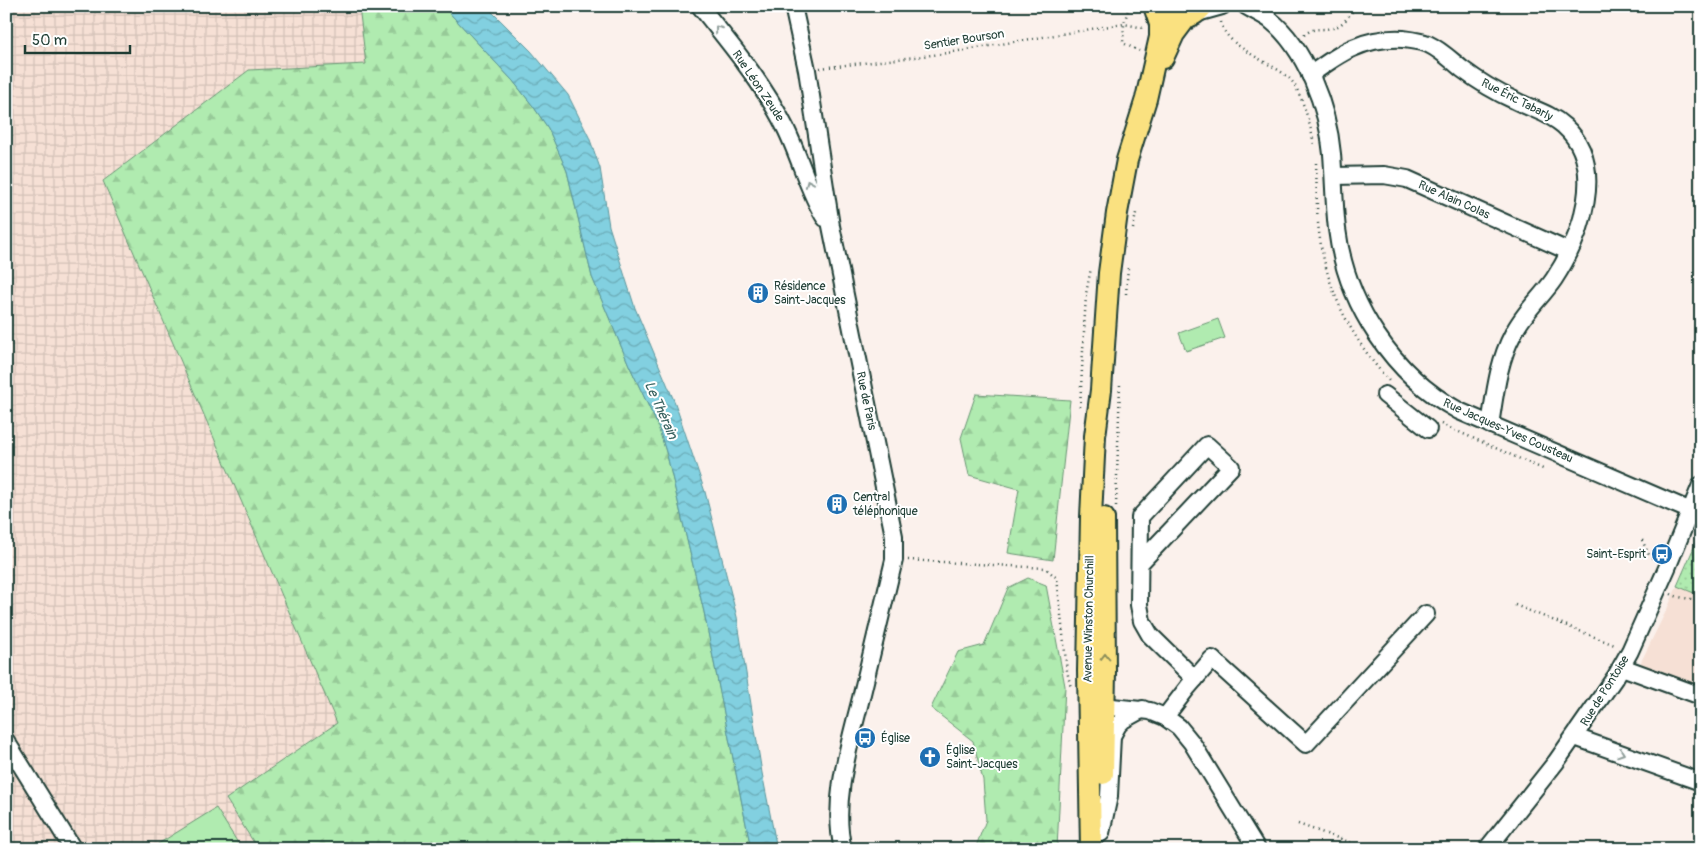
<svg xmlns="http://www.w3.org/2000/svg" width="1707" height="855" font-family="Pangolin,sans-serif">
  <defs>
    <pattern id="industrial-grid" width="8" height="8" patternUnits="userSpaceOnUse" patternTransform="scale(1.25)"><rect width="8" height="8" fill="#f6e0d5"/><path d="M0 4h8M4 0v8" fill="none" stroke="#d2c1b7"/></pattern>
    <pattern id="green-dots" width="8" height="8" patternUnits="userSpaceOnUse" patternTransform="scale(1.25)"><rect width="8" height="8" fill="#b0ebb0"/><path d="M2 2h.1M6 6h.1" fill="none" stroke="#97ca98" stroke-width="1.8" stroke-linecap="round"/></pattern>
    <pattern id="forest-firs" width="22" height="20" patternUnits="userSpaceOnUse" patternTransform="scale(1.25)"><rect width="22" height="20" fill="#b0ebb0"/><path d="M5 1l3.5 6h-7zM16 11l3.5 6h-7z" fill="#97ca98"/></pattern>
    <pattern id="water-waves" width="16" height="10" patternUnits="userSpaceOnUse" patternTransform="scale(1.25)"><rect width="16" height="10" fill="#82d0e0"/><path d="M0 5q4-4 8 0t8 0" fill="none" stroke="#6aaab6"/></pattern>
  </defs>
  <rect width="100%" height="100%" fill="#fbf1ec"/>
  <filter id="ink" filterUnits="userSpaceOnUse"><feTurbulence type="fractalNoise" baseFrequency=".02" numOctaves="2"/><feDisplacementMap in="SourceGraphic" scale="10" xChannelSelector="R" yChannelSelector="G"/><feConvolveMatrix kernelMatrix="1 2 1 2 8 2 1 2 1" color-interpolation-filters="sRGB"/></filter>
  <g filter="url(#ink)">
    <polygon fill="#f6e0d5" points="1701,531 1701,704 1644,681 1631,682 1668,607"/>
    <polygon fill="url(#industrial-grid)" points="6,6 359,6 366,64 249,70 103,181 337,723 226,799 258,849 6,849"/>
    <polygon fill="url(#green-dots)" stroke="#689472" points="1701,531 1701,596 1677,586"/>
    <g fill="url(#forest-firs)" stroke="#689472">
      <polygon points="359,6 443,6 513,81 533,106 548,128 567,171 592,277 629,365 658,426 667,455 704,612 751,849 258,849 226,799 337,723 103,181 249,70 366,64"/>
      <polygon points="976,394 1070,400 1053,560 1008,553 1019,489 969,475 961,438"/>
      <polygon points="1028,578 1046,585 1065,686 1057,849 975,849 986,820 983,780 973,741 931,708 958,652 984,645 1008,588"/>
    </g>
    <g fill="#b0ebb0" stroke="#689472">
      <polygon points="1218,319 1225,338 1186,351 1179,333"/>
      <polygon points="216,808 238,843 228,849 150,849"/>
    </g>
    <polygon fill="url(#water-waves)" stroke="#5a959b" points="443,6 486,6 531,51 568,95 589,137 600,168 609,226 635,308 675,403 705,492 737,617 762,773 777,849 751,849 704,612 667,455 658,426 629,365 592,277 567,171 548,128 533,106 513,81"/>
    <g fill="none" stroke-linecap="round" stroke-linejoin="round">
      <g stroke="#1f3d34" stroke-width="20">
        <g id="minor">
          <path d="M700 6C731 45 763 83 785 127 800 157 808 191 825 218"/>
          <path d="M793 6 807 70 831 226 894 536V560C883 606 872 652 861 698 850 743 831 802 843 849"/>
          <path d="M1246 6C1254 11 1262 14 1269 19 1306 48 1328 109 1332 154 1334 179 1334 204 1337 229 1346 304 1393 375 1459 411L1691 511"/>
          <polyline points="1197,13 1222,6"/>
          <path d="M1310 75C1340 53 1363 37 1403 39 1411 40 1420 41 1428 44 1441 50 1451 60 1462 69 1478 81 1496 92 1514 100 1531 109 1550 113 1564 126 1608 165 1581 238 1554 279 1541 298 1523 313 1513 334 1498 362 1495 394 1490 425"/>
          <polyline points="1334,176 1384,175 1407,179 1568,251"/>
          <polyline points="1385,395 1428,429"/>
          <polyline points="1140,563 1231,467 1207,445 1140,517 1139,605 1142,621 1150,635 1195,679"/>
          <polyline points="1622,667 1701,696"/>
          <polyline points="1093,705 1150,711 1165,717 1179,727 1192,743 1257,849"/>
          <polyline points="1165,717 1188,687 1212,659 1306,744 1426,614"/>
          <polyline points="1575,737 1701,782"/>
          <polyline points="6,741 73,849"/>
          <polyline points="1101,833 1109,796 1112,736 1118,725 1123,720 1143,709"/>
          <polyline points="1487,849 1556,762 1616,676 1630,651 1667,568 1701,485"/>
        </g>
      </g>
      <g stroke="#1f3d34" stroke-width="24">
        <g id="major">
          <path d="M1172 17C1185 20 1195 16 1203 6"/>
          <polyline points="1163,58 1174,34 1186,18"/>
          <polyline points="1103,774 1105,672 1104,518"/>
          <polyline points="1091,849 1088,671 1091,517 1095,436 1101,390 1109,273 1117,213 1127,160 1146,99 1160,37 1160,24 1154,6"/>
        </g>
      </g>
      <g stroke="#1f3d34" stroke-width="2.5" stroke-dasharray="1 4" stroke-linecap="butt">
        <polyline points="1129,6 1124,24 1123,43 1139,51"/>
        <path d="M1221 22C1226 49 1274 62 1291 80 1301 91 1312 130 1314 145"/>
        <path d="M1304 35C1315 26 1319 31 1332 28 1343 26 1350 15 1356 6"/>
        <polyline points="820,68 941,54 1103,27 1124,24 1144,28"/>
        <path d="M1316 163C1317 186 1316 209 1319 232 1326 289 1351 338 1389 381"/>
        <polyline points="1133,229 1136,213"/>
        <polyline points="1126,294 1128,267"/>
        <polyline points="1080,407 1086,294 1091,268"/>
        <polyline points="1441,424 1543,469"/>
        <polyline points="1116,506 1120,384"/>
        <polyline points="1642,540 1649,555 1654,559"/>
        <polyline points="908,560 1045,568 1057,578 1067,671 1071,688"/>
        <path d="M1671 594C1681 599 1690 598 1701 601"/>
        <polyline points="1515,605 1617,646"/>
        <polyline points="1298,824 1369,849"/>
      </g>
      <use href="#minor" stroke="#fff" stroke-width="16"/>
      <use href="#major" stroke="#fae180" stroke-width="20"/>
    </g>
    <defs><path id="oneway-chevron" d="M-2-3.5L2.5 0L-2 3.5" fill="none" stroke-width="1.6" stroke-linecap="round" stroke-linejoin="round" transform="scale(1.25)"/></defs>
    <g stroke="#8f9e9a">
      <use href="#oneway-chevron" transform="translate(718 29) rotate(-129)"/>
      <use href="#oneway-chevron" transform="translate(809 183) rotate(-112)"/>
      <use href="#oneway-chevron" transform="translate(1621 753) rotate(19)"/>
    </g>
    <use stroke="#8c8f5a" href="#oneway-chevron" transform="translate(1105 657) rotate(-90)"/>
  </g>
  <defs>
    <g id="building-disc" transform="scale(1.125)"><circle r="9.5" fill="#1f6fb2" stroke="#fff"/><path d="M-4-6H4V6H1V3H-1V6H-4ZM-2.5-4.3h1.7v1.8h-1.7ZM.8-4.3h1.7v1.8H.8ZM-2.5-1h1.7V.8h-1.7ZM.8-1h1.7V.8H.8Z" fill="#fff"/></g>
    <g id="bus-disc" transform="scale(1.125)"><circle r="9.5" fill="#1f6fb2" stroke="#fff"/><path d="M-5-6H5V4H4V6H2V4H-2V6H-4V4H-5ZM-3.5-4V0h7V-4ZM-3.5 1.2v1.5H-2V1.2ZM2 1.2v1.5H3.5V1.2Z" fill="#fff"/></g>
    <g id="church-disc" transform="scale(1.125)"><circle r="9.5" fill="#1f6fb2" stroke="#fff"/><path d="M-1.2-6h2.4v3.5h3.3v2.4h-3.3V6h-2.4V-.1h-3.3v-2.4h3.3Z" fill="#fff"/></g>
  </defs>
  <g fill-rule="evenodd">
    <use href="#building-disc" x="758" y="293"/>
    <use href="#building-disc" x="837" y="504"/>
    <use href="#bus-disc" x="1662" y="554"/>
    <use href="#bus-disc" x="865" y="738"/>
    <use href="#church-disc" x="930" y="757"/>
  </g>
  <g text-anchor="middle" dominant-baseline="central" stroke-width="4" stroke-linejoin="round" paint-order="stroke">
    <g font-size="12" fill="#1f3d34" stroke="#fff">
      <text transform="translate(964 40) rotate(-9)">Sentier Bourson</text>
      <text transform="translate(758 86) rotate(56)">Rue Léon Zeude</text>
      <text transform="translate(1517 100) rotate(27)">Rue Éric Tabarly</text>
      <text transform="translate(1454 200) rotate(24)">Rue Alain Colas</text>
      <text transform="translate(866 401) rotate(78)">Rue de Paris</text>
      <text transform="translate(1508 431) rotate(24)">Rue Jacques-Yves Cousteau</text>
      <text transform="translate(1089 619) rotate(-89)">Avenue Winston Churchill</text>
      <text transform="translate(1605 691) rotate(-58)">Rue de Pontoise</text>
    </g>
    <g font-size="12" fill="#1f3d34" stroke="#fff" text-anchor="start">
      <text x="774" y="286">Résidence<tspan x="774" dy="14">Saint-Jacques</tspan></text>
      <text x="853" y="497">Central<tspan x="853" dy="14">téléphonique</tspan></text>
      <text x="1646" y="554" text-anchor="end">Saint-Esprit</text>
      <text x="881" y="738">Église</text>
      <text x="946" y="750">Église<tspan x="946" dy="14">Saint-Jacques</tspan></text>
    </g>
    <g font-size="14" font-style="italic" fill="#38625f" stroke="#fff">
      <text transform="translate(661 410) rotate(66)">Le Thérain</text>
    </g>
  </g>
  <rect width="1707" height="855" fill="none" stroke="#fff" stroke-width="25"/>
  <rect x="12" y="12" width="1682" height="830" fill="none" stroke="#1f3d34" stroke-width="2" filter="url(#ink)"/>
  <path d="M25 45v8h105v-8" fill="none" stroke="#1f3d34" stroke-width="2.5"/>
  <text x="32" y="45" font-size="15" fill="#1f3d34" stroke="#ffffff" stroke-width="4" paint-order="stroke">50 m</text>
</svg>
